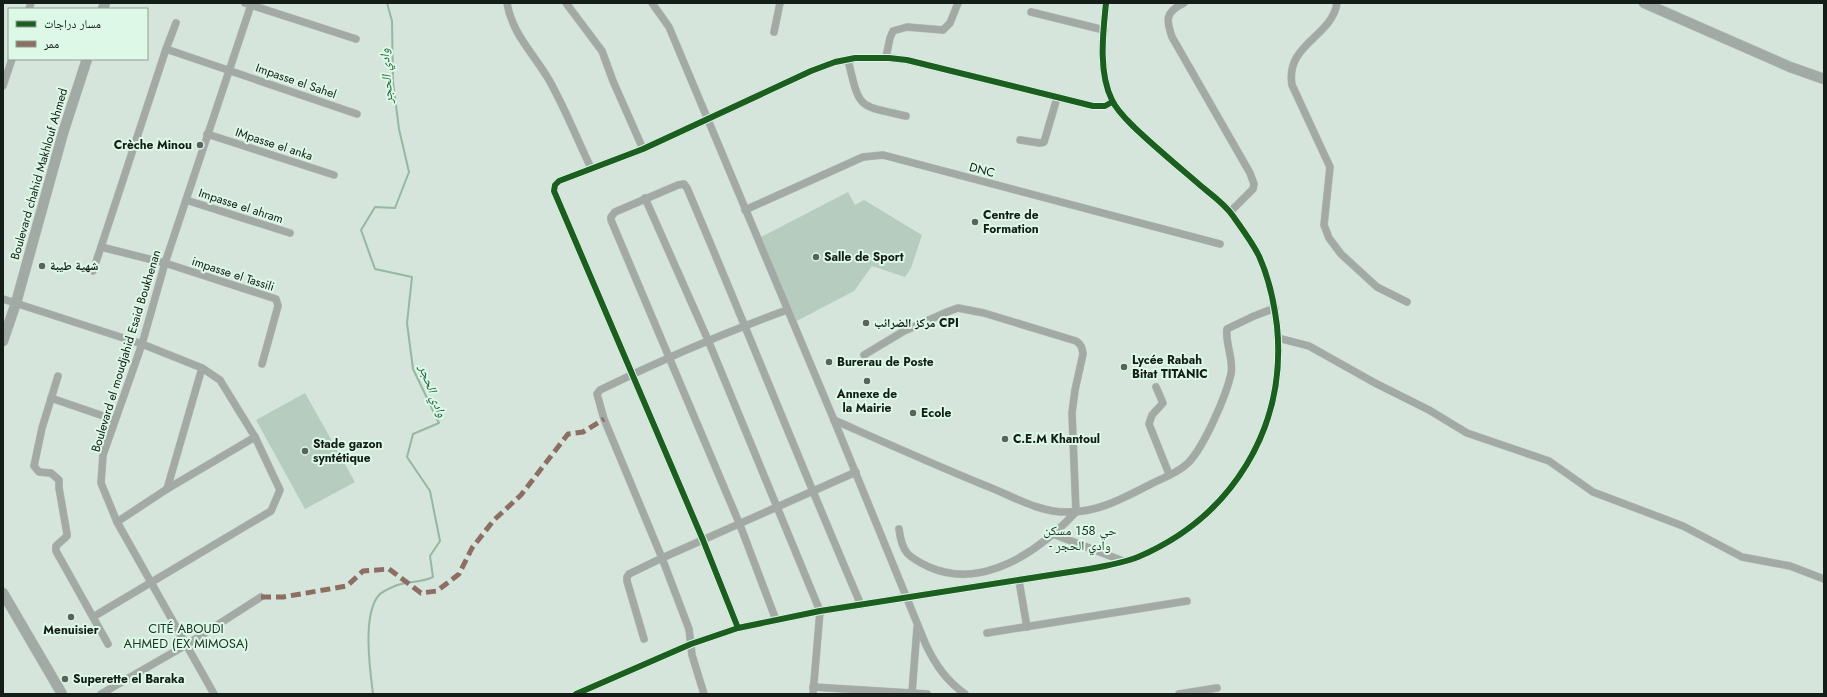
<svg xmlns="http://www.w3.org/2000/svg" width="1827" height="697" font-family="Jost,'Noto Naskh Arabic',sans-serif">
  <rect width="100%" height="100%" fill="#d6e5db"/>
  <g fill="#b6ccbe">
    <polygon points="848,192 855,205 864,200 922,235 911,268 905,277 872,266 854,291 793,323 757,239"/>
    <polygon points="305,393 355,482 305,509 256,420"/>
  </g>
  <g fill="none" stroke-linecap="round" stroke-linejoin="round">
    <path stroke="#96b7a1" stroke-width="2" d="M373 694C370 670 362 614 379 595 382 592 390 588 395 586 407 581 421 583 433 577L430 556 440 541 430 491 407 457 413 434 439 423 413 369 407 323 412 277 375 269 361 230 375 207 395 208 409 172 399 129 393 82 392 21 387 3"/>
    <g stroke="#b5bfb9" stroke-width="8">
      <g id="street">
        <polyline points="252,3 251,5 356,39"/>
        <path d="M507 3C512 34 534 54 549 80 565 108 577 139 591 168"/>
        <polyline points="566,3 602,51 613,81 643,149"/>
        <path d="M652 3 669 27 834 420 926 645C936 666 947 681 965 694"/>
        <path d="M1184 3C1165 12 1166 20 1172 37L1250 173 1254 184 1253 189 1230 212"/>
        <path d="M1337 3C1332 37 1285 44 1292 85L1330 167 1324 225 1329 238 1341 254 1377 287 1407 302"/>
        <polyline points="29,9 31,3"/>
        <polyline points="1031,12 1104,30"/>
        <polyline points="774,32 780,3"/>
        <polyline points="166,49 176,23"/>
        <polyline points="886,57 890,38 893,31 907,27 943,30 950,23 958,3"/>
        <path d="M848 60C860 110 857 105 906 116"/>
        <polyline points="3,86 12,59"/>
        <polyline points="207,134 334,175"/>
        <polyline points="1020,140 1040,143 1044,142 1057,98"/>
        <polyline points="645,198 708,340 820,611 813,694"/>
        <polyline points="186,200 290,233"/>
        <polyline points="745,210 863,157 883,155 1220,244"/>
        <polyline points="93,271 101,247"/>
        <polyline points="3,299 142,344 202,368 220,380 255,437 280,490 271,511 93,617"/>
        <polyline points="1278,338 1309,346 1375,383 1429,410 1467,433 1549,461 1593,492 1683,526 1742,557 1790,566 1824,579"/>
        <path d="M864 355 904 331 947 312 958 308 984 313 1076 341C1082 345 1082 348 1083 354L1075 390 1072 413 1076 512C1040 550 984 591 929 567 908 557 902 553 899 529"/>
        <polyline points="262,364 278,306 276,299 165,263 101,247 166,49 357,114"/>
        <polyline points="58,376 42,428 34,466 39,472 51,473 59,480 59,488 67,534 67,536 56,546 56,551 108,644"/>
        <polyline points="1156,387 1163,403 1152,415 1149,424 1169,474"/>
        <polyline points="51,398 115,420"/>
        <path d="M834 420C886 443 937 466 989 487 1014 497 1039 512 1066 512 1098 513 1123 498 1151 484 1163 478 1178 473 1188 463 1204 447 1226 396 1231 374 1234 359 1225 344 1227 329L1254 316 1275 308"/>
        <polyline points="167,489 202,368"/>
        <polyline points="117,522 167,489 255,437"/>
        <polyline points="1053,534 1123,561"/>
        <polyline points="1019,581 1027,627"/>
        <path d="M776 620 740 525 611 220V217L615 212 678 185 684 184 687 188C746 326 801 466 861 605"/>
        <polyline points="738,628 703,540 554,191 555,185 559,181 643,149 811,71 835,62 855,58 889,58 907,60 1093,106 1105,106 1112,102"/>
        <polyline points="987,633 1187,601"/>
        <polyline points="644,639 627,581 627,577 629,574 662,558 856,472"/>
        <polyline points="813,687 927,694"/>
        <polyline points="912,693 917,628"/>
        <polyline points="101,694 186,645 261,597"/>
        <polyline points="214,694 117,522 101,483 103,455 142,344 165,263 251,5 245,3"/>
        <path d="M576 694 691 644 738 628 820 611 1089 569C1106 566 1123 563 1138 557 1232 517 1287 428 1277 326 1274 302 1269 278 1259 256 1252 242 1242 229 1233 216 1225 204 1212 195 1201 186 1179 167 1156 148 1135 128 1127 120 1117 111 1112 100 1098 72 1103 33 1106 3"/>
        <path d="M704 694 692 655 689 629 662 558 604 419 597 394 600 390C661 360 723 333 787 310"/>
        <polyline points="1179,694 1217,688"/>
      </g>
    </g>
    <g stroke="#b5bfb9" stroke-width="11">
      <g id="secondary">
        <polyline points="1644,3 1790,67 1824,79"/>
        <polyline points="103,9 105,3"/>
        <polyline points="3,341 16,303 63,133 87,59"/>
        <polyline points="3,593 62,694"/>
      </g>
    </g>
    <use href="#street" stroke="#a3aaa5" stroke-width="7"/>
    <use href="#secondary" stroke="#a1aaa4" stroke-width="10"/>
    <polyline stroke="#8d6e63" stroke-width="5" stroke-dasharray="10 5" stroke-linecap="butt" points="261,597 283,597 347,586 363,571 389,569 421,593 437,591 459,574 472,548 494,520 521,495 568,434 583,432 604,419"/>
    <g stroke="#ddf8e6" stroke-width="8">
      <g id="cycleway">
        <polyline points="738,628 703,540 554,191 555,185 559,181 643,149 811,71 835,62 855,58 889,58 907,60 1093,106 1105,106 1112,102"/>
        <path d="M576 694 691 644 738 628 820 611 1089 569C1106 566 1123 563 1138 557 1232 517 1287 428 1277 326 1274 302 1269 278 1259 256 1252 242 1242 229 1233 216 1225 204 1212 195 1201 186 1179 167 1156 148 1135 128 1127 120 1117 111 1112 100 1098 72 1103 33 1106 3"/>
      </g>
    </g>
    <use href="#cycleway" stroke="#1b5e20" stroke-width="6"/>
  </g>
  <g fill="#58635c" stroke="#ddf8e6" stroke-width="1.5">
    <circle cx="200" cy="145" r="4"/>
    <circle cx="975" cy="222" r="4"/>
    <circle cx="816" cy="257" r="4"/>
    <circle cx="42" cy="266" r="4"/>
    <circle cx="866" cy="323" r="4"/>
    <circle cx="829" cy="362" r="4"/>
    <circle cx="1124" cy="367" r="4"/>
    <circle cx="867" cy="381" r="4"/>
    <circle cx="913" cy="413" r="4"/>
    <circle cx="1005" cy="439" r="4"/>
    <circle cx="305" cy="451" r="4"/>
    <circle cx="71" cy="617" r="4"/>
    <circle cx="65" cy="679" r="4"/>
  </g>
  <g text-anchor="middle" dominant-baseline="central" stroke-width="4" stroke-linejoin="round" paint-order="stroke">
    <g font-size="12" fill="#141d17" stroke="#ddf8e6">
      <text transform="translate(296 81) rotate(19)">Impasse el Sahel</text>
      <text transform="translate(274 144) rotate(18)">IMpasse el anka</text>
      <text transform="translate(982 170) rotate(15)">DNC</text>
      <text transform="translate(39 174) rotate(-74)">Boulevard chahid Makhlouf Ahmed</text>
      <text transform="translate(241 206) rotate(18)">Impasse el ahram</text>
      <text transform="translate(233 274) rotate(18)">impasse el Tassili</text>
      <text transform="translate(126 351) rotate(-73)">Boulevard el moudjahid Esaid Boukhenan</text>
    </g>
    <g font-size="12" font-weight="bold" fill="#141d17" stroke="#ddf8e6" text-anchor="start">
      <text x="192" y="145" text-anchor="end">Crèche Minou</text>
      <text x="983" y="215">Centre de<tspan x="983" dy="14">Formation</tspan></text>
      <text x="824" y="257">Salle de Sport</text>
      <text x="50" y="266">شهية طيبة</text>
      <text x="874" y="323">مركز الضرائب CPI</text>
      <text x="1132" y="360">Lycée Rabah<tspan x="1132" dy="14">Bitat TITANIC</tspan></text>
      <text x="837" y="362">Burerau de Poste</text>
      <text x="867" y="394" text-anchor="middle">Annexe de<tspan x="867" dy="14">la Mairie</tspan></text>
      <text x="921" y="413">Ecole</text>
      <text x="1013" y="439">C.E.M Khantoul</text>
      <text x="313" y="444">Stade gazon<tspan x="313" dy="14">syntétique</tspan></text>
      <text x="71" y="630" text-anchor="middle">Menuisier</text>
      <text x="73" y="679">Superette el Baraka</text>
    </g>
    <g font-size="13" font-style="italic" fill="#226440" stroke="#ddf8e6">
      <text transform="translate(386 76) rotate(-94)">وادي الحجر</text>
      <text transform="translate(433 391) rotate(69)">وادي الحجر</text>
    </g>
    <g font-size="13" fill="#1e3326" stroke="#ddf8e6">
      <text x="1080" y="530">حي 158 مسكن<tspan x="1080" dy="15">- وادي الحجر</tspan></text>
      <text x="186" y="628">CITÉ ABOUDI<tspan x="186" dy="15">AHMED (EX MIMOSA)</tspan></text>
    </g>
  </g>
  <rect width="1827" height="697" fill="none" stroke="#141d17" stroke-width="8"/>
  <rect x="8" y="8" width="140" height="52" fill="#ddf8e6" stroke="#8da093"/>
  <rect x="16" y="21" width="20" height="6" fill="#1b5e20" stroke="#8da093"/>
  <text x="44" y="28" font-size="12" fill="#141d17">مسار دراجات</text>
  <rect x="16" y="41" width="20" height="6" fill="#8d6e63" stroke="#8da093"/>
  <text x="44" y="48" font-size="12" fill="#141d17">ممر</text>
</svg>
